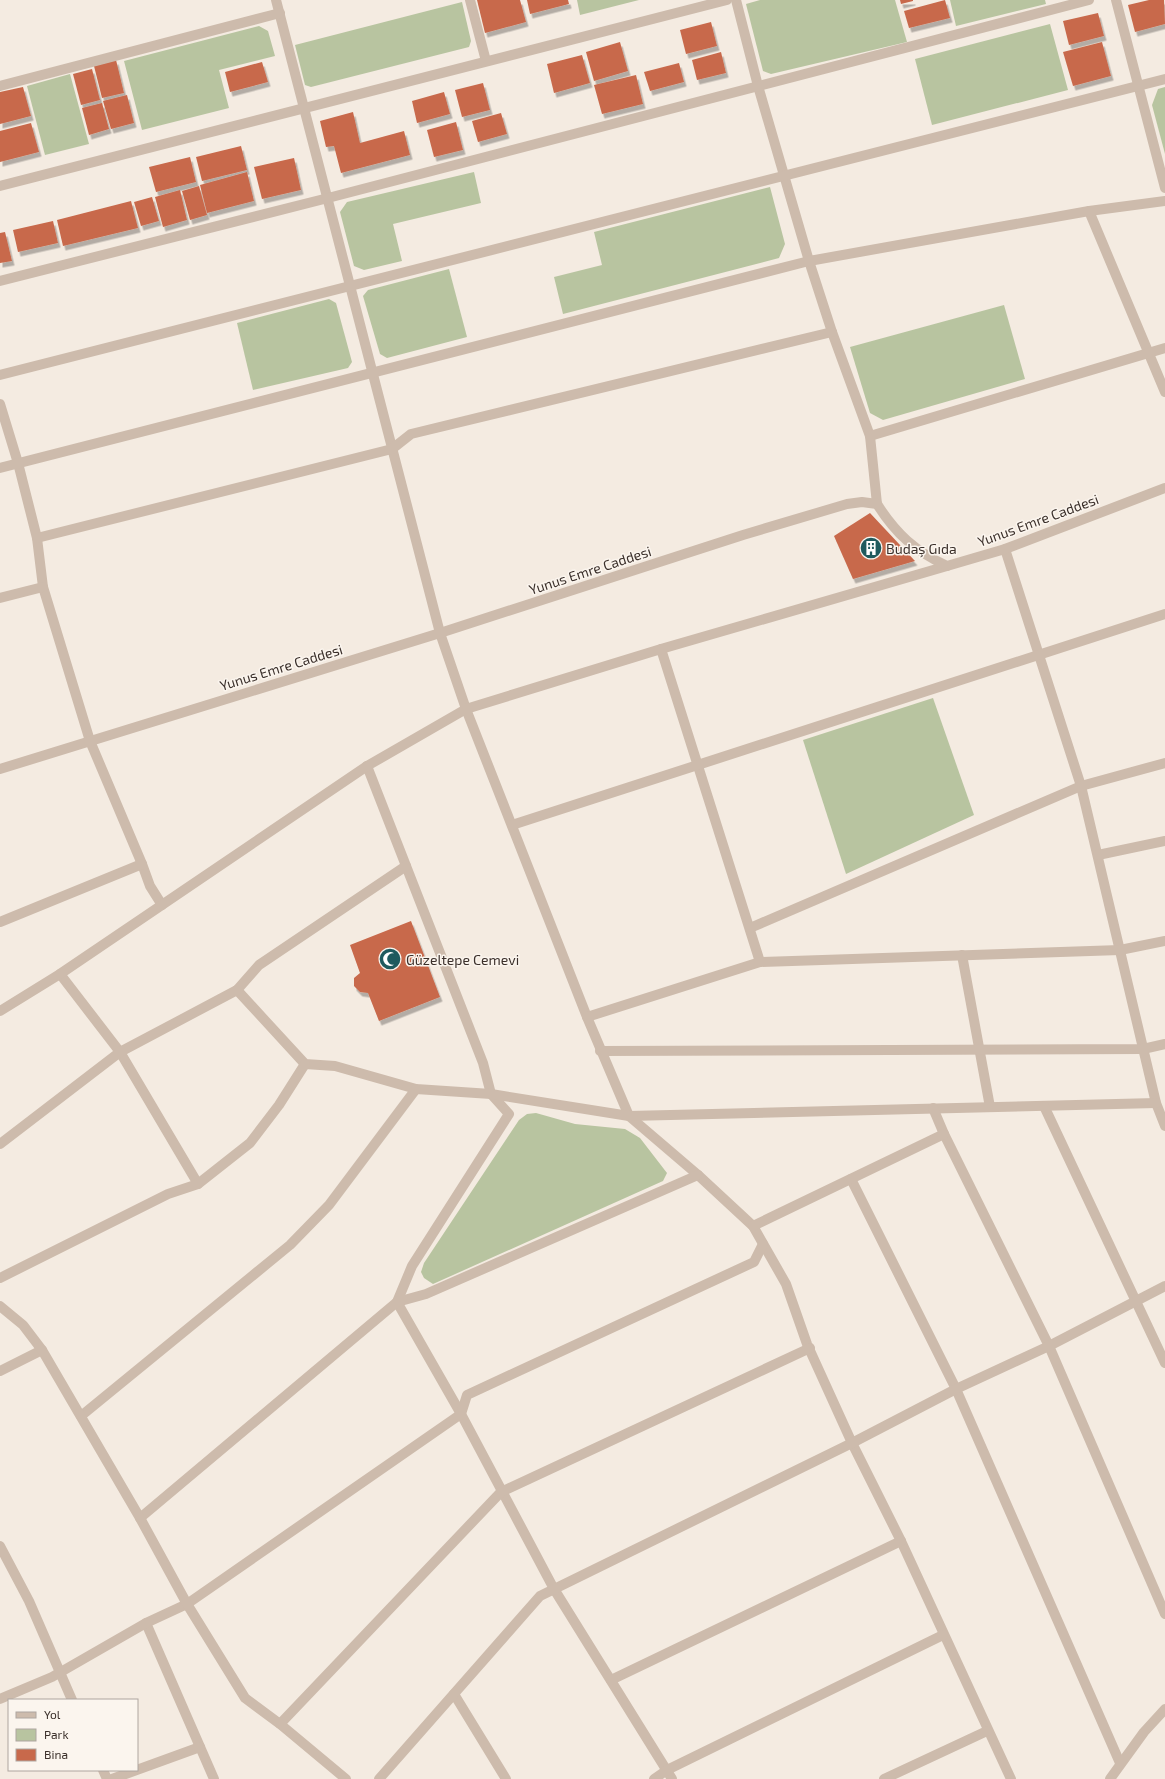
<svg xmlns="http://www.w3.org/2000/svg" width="1165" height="1779" font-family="'Exo 2',sans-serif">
  <defs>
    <filter id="shadow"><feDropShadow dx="2.5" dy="4.5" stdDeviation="0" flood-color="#0004"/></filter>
  </defs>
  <rect width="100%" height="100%" fill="#f4ebe1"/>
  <g fill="#b8c4a0">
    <polygon points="577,0 639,0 580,15"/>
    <polygon points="760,0 895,0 907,42 771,74 763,71 746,4"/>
    <polygon points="950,0 1045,0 1046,4 956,26"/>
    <polygon points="462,2 471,41 469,47 311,87 305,85 295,45"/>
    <polygon points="1050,24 1068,90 932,125 915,59"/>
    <polygon points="259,26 268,31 275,56 219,70 229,108 142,130 124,61"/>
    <polygon points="70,74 89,144 45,155 27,86"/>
    <polygon points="1165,87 1165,154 1152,105 1158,89"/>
    <polygon points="474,172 481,203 393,224 402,261 364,270 354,266 340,212 347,202"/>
    <polygon points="770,187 785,244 779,258 563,314 554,277 602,265 594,232"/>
    <polygon points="449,269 467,337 387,358 380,354 363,296 368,290"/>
    <polygon points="329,299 336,303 352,362 348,368 253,390 237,323"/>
    <polygon points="1004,305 1025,379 883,420 870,413 850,347"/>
    <polygon points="933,698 974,815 846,874 803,740"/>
    <polygon points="536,1113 575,1124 625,1129 640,1138 667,1173 663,1181 433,1284 424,1278 421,1272 424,1263 519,1120 527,1114"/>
  </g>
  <g fill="#c8694b" filter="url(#shadow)">
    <polygon points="477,0 520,0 526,22 485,33"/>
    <polygon points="527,0 568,0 569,4 530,14"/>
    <polygon points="900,0 913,0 913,1 901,4"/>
    <polygon points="945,0 950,18 909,28 904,11"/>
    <polygon points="1149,0 1164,0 1165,24 1135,32 1128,5"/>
    <polygon points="1098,13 1104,36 1069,45 1063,21"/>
    <polygon points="711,22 717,46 686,54 680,30"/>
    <polygon points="620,42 628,71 594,81 586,52"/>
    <polygon points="1102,42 1111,76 1073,86 1063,52"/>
    <polygon points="721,52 726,73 697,80 692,60"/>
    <polygon points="582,55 590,83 554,93 547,64"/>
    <polygon points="116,60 124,93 102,98 94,66"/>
    <polygon points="262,62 268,82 230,92 225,72"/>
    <polygon points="679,63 684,82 650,91 644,72"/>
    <polygon points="92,69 100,100 81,105 73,74"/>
    <polygon points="636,75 643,104 602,114 594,85"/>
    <polygon points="483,83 490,110 462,117 455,90"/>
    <polygon points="23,87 31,116 0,124 0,92"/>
    <polygon points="444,92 450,114 417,123 412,101"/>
    <polygon points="127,95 134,123 111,129 103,101"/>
    <polygon points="102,103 109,129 89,135 82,108"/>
    <polygon points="353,112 360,143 404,131 410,155 341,173 334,146 326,147 320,121"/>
    <polygon points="501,113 507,134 478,142 472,121"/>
    <polygon points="456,122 463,150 434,157 427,130"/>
    <polygon points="31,123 39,152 0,162 0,131"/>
    <polygon points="241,146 247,170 202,181 196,157"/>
    <polygon points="190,157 196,182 156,192 149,167"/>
    <polygon points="294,158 301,190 262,199 254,167"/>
    <polygon points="247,172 254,201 207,213 200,185"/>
    <polygon points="199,186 207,215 190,220 182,191"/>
    <polygon points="180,190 187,220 163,227 155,197"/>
    <polygon points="152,197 159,221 141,226 134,202"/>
    <polygon points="131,201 138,228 63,246 57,220"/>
    <polygon points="53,221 58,243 18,252 13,230"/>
    <polygon points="5,232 12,261 0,263 0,233"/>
    <polygon points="870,513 915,561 853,579 834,536"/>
    <polygon points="411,921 440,997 379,1021 368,993 360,992 354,986 354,978 360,973 350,945"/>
  </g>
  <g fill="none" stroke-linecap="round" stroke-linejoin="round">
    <g stroke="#cdbbac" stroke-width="10">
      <polyline points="276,0 440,633 466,709 587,1017 629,1116 698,1175 753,1226 786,1284 807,1344 852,1443 901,1541 1011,1779"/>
      <polyline points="470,0 486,61"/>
      <polyline points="736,0 758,86 809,261 832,332 870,436 877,504"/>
      <polyline points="1116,0 1165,188"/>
      <polyline points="0,86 280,13"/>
      <polyline points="1089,211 1165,392"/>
      <polyline points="0,281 328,198 1089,0"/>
      <polyline points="0,375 1165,79"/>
      <polyline points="0,404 18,463 37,538 43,587 90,741 142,864 150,886 162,905"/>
      <polyline points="870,436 1165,348"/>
      <polyline points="0,468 809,261 1089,211 1165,201"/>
      <polyline points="37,538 392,449 411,434 832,332"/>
      <polyline points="1005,549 1081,786 1156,1103 1165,1126"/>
      <polyline points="0,598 43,587"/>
      <polyline points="661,649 760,962"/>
      <polyline points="367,766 483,1063 491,1094 509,1114 412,1266 397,1302 461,1414 554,1589 672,1779"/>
      <polyline points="512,825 1165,614"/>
      <polyline points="1098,855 1165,841"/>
      <polyline points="0,922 142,864"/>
      <polyline points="750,928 1081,786 1165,763"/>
      <polyline points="962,955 990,1107"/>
      <polyline points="60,974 120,1052 198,1184"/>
      <polyline points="237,990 305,1064 335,1066 416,1089 491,1094 629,1116 1156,1103"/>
      <polyline points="0,1011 60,974 367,766 466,709 661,649 947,566"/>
      <polyline points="587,1017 760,962 1120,950 1165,941"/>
      <polyline points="600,1051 1143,1049 1165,1044"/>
      <polyline points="1044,1106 1165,1363"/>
      <polyline points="933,1108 944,1134 1049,1346 1165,1614"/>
      <polyline points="0,1144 120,1052 237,990 259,965 406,866"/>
      <polyline points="851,1179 956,1389 1120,1763"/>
      <polyline points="753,1226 944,1134"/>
      <polyline points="0,1278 168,1194 198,1184 250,1143 279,1105 305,1064"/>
      <polyline points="0,1371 42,1350"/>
      <polyline points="81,1416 290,1245 329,1205 416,1089"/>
      <polyline points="140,1518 397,1302 426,1294 698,1175"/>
      <polyline points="0,1546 29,1601 72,1700"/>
      <polyline points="146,1623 214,1779"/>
      <polyline points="611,1680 901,1541"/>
      <polyline points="454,1694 506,1779"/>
      <polyline points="0,1699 52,1677 146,1623 187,1604 461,1414 467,1395 754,1262 763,1244"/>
      <polyline points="280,1724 501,1492 810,1348"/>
      <polyline points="103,1770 107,1779"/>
      <polyline points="112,1779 200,1747"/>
      <polyline points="379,1779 540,1596 852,1443 956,1389 1049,1346 1165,1286"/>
      <polyline points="654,1779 667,1770 943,1635"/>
      <polyline points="884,1779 987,1731"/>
    </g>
    <g stroke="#cdbbac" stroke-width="10">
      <polyline points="0,186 727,0"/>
      <path d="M0 769 440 633 743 535 847 504 862 502 877 504C896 534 915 551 947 566L1005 549 1165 488"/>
      <polyline points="0,1306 23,1325 42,1350 140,1518 187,1604 245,1698 280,1724 346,1779"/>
      <polyline points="1110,1779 1144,1732 1165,1709"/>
    </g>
  </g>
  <defs>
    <g id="building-disc" transform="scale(1.15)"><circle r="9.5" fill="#1f5a5e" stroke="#fbf5ee"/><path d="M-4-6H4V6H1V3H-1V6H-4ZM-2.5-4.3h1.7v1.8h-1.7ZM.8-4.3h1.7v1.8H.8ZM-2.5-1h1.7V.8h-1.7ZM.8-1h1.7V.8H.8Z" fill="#fff"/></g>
    <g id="mosque-disc" transform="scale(1.15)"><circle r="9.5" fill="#1f5a5e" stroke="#fbf5ee"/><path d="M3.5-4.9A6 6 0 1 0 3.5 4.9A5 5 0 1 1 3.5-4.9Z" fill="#fff"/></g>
  </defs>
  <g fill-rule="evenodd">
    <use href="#building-disc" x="871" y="548"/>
    <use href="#mosque-disc" x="390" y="959"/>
  </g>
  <g text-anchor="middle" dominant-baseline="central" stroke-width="3" stroke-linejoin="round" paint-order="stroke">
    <g font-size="14" fill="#3b302b" stroke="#fbf5ee">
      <text transform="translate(1038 520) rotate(-20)">Yunus Emre Caddesi</text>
      <text transform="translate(590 570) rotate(-18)">Yunus Emre Caddesi</text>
      <text transform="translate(281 667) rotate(-17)">Yunus Emre Caddesi</text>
    </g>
    <g font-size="14" fill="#3b302b" stroke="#fbf5ee" text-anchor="start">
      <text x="886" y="548">Budaş Gıda</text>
      <text x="406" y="959">Güzeltepe Cemevi</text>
    </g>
  </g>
  <rect x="8" y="1699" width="130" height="72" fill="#fbf5ee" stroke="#aea6a0"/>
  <rect x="16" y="1712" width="20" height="6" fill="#cdbbac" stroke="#aea6a0"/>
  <text x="44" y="1719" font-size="12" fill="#3b302b">Yol</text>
  <rect x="16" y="1729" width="20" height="12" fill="#b8c4a0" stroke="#aea6a0"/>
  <text x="44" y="1739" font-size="12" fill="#3b302b">Park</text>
  <rect x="16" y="1749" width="20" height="12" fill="#c8694b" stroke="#aea6a0"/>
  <text x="44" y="1759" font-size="12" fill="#3b302b">Bina</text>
</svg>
